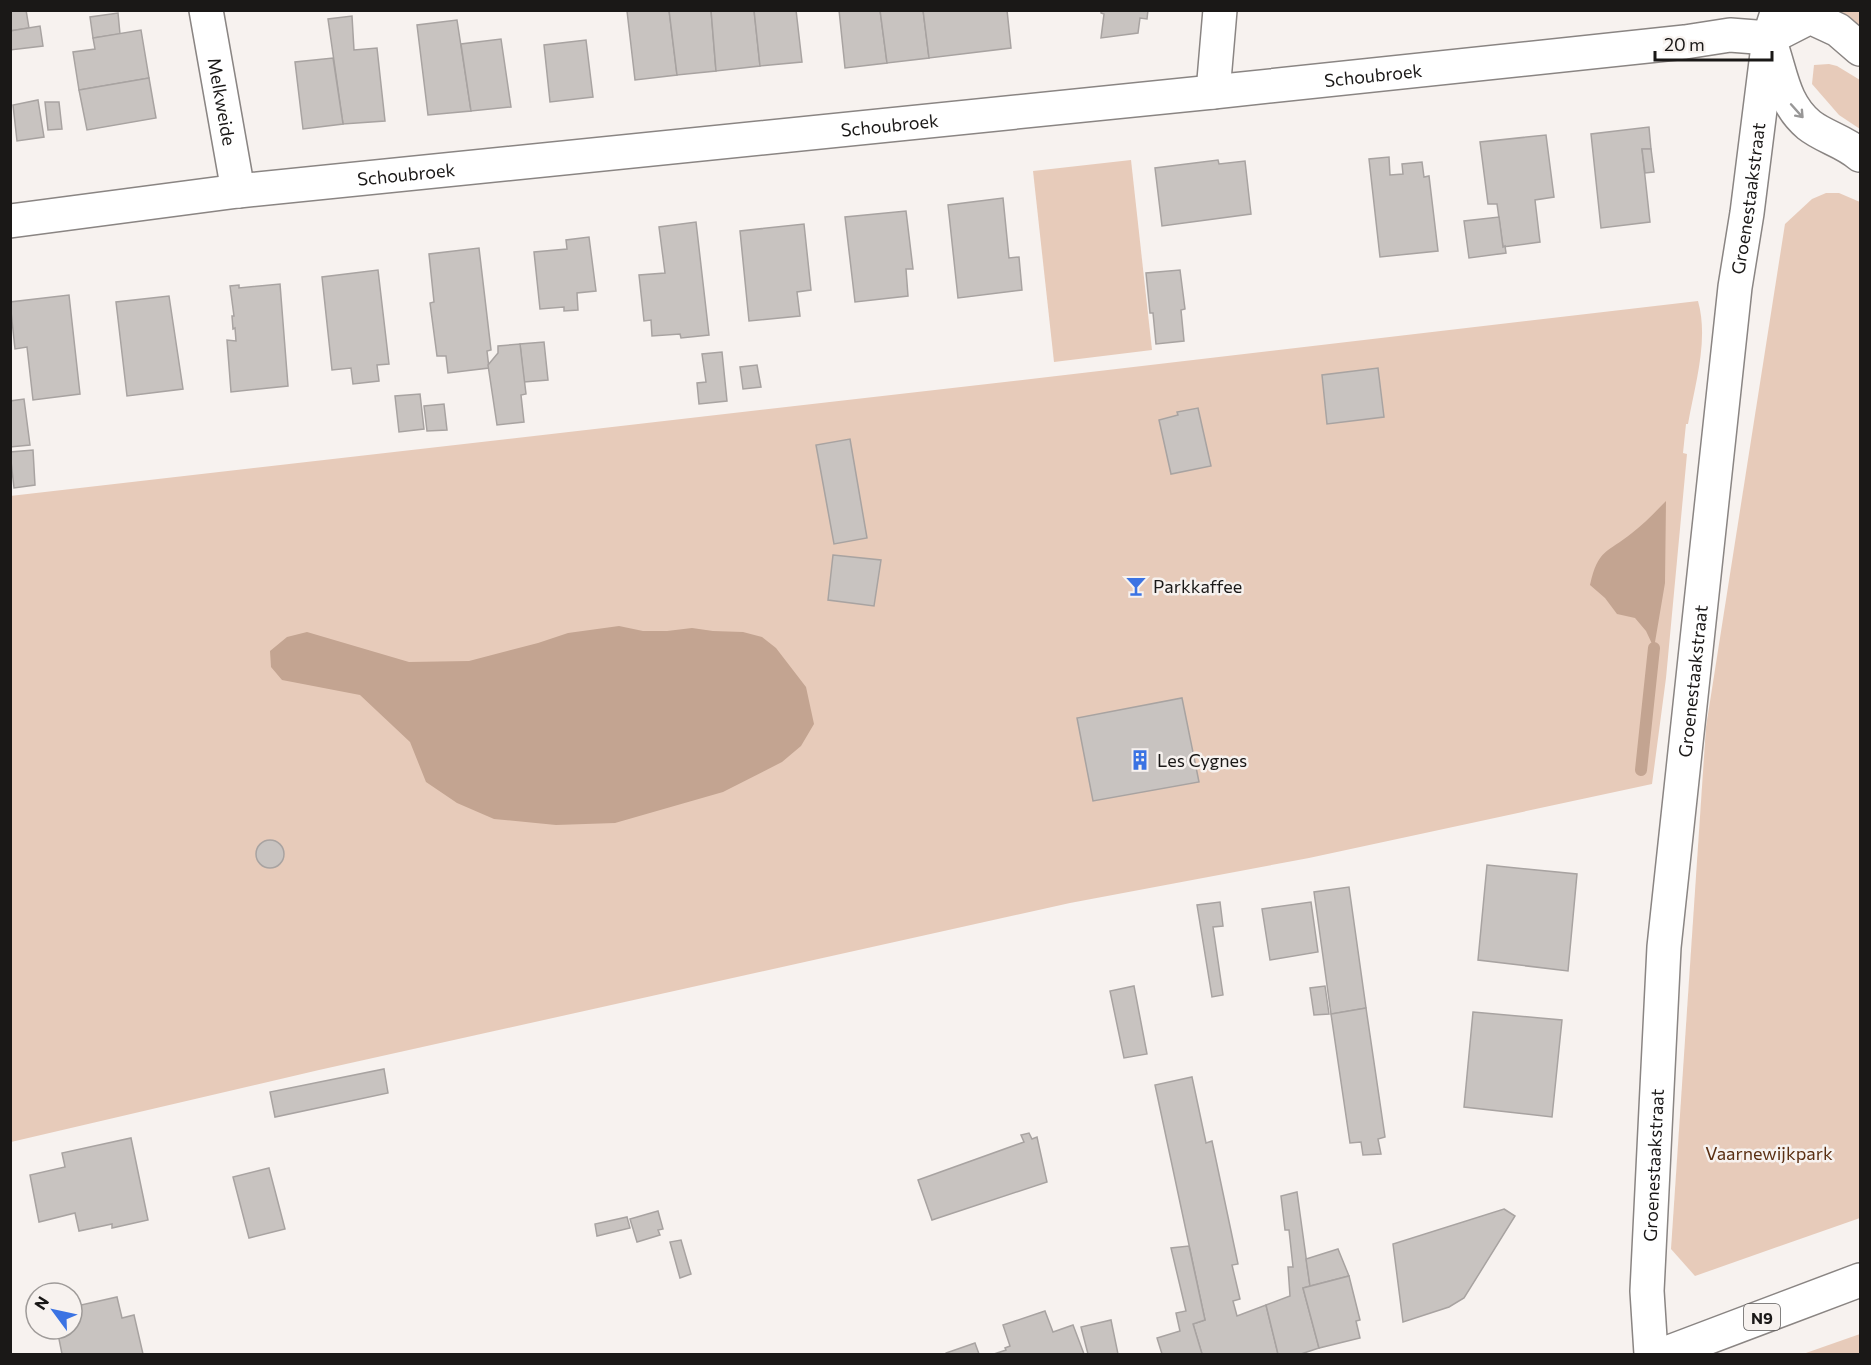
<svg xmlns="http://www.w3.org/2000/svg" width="1871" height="1365" font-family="Commissioner,sans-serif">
  <rect width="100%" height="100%" fill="#f7f2ef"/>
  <g fill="#e7cbba">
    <polygon points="1839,11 1860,11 1860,32 1845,23"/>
    <polygon points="1829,64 1837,66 1860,80 1860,129 1839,115 1812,84 1814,65"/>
    <polygon points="1131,160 1152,350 1054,362 1033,171"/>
    <polygon points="1826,193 1839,193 1860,202 1860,1218 1695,1276 1671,1249 1706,727 1785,224 1812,199"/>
    <path d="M1698 301C1709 340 1695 384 1688 424H1686L1683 453 1687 454 1666 678 1652 784 1309 858 1070 903 319 1070 11 1142 10 496 1048 377Z"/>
    <polygon points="1860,1334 1860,1354 1803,1354"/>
  </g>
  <g fill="#c3a491">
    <path d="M1666 501 1665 583 1654 648 1646 631 1635 618 1617 614 1605 598 1590 585C1598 549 1607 553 1632 533 1644 524 1655 512 1666 501Z"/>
    <polygon points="619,626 643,631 667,631 692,628 713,631 743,632 762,637 776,648 806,687 814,724 801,746 782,762 723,792 615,823 556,825 494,819 457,803 426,782 410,742 360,695 282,680 271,667 270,651 287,637 307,632 409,662 469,661 538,643 568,633"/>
  </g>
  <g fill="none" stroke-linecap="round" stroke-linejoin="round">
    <polyline stroke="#c3a491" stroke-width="12" points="1641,770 1654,648"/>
  </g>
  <g fill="#c8c3c0" stroke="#a8a3a1" stroke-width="1.5">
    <polygon points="10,10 26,10 29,28 10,31"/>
    <polygon points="669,10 677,75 635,80 627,11"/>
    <polygon points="669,10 711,10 716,71 677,75"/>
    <polygon points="711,10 754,10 760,66 716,71"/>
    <polygon points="754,10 796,10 802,62 760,66"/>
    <polygon points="839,10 880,10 887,63 845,68"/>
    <polygon points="880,10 923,10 929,58 887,63"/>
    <polygon points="923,10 1007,10 1011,48 929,58"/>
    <polygon points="1101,10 1148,10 1147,19 1140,18 1138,33 1101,38 1104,14 1101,13"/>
    <polygon points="118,13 120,34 93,38 90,17"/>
    <polygon points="352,16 354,50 377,48 385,121 343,124 328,19"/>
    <polygon points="457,20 471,111 428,115 417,25"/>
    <polygon points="40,26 43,46 10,50 10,31"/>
    <polygon points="141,30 149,78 79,90 73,52 95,49 93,38"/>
    <polygon points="501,39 511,107 471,111 461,44"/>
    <polygon points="586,40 593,97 550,102 544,45"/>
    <polygon points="333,58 343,124 303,129 295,62"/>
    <polygon points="149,78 156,118 87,130 79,90"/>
    <polygon points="38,100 44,137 17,141 13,105"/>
    <polygon points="45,102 59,102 62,129 48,130"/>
    <polygon points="1649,127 1651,149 1642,149 1650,222 1601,228 1591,134"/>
    <polygon points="1546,135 1554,197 1535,200 1540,242 1503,247 1497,204 1488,204 1480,142"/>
    <polygon points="1642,149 1651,149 1654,172 1645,173"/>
    <polygon points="1389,157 1390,175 1403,174 1402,164 1422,162 1424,177 1429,176 1438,251 1380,257 1369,159"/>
    <polygon points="1218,160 1219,164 1245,161 1251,214 1162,226 1155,168"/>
    <polygon points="1003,198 1009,258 1019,257 1022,290 958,298 948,205"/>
    <polygon points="906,211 913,269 906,269 908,296 855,302 845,217"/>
    <polygon points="1499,217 1503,247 1505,246 1506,253 1469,258 1464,221"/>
    <polygon points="696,222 709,335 681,338 680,334 652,336 651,320 644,321 639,275 665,273 659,227"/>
    <polygon points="804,224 811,290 797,292 800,316 749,321 740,231"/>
    <polygon points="589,237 596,291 577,293 578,310 564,311 564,307 540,309 534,252 567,249 566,240"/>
    <polygon points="479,248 491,350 487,351 489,368 448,373 446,356 437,356 430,303 434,302 429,254"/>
    <polygon points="378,270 389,364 377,365 379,381 353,384 351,368 332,370 322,277"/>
    <polygon points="1180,270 1185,309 1181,310 1184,341 1156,344 1153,313 1150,313 1146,273"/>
    <polygon points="280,284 288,386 231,392 227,340 236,341 235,328 233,329 232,316 234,316 230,286 239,285 239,288"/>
    <polygon points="69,295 80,394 33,400 27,347 15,349 10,302"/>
    <polygon points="169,296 183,389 127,396 116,302"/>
    <polygon points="544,342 548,380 524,382 520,344"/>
    <polygon points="520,344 526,394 521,395 524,422 497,425 488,365 498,353 498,346"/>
    <polygon points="722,352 727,401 699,404 697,383 706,382 702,354"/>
    <polygon points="757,365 761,387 743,389 740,367"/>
    <polygon points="1378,368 1384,417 1327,424 1322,375"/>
    <polygon points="420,394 424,429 399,432 395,396"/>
    <polygon points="24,399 30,445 10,447 10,401"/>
    <polygon points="444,404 447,430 427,431 424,406"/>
    <polygon points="1198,408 1211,466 1171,474 1159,420 1178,415 1177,412"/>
    <polygon points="850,439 867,538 834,544 816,445"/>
    <polygon points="33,450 35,485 14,488 10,452"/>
    <polygon points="833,555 881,560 874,606 828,600"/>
    <polygon points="1182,698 1199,782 1093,801 1077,718"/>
    <circle cx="270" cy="854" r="14"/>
    <polygon points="1487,865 1577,874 1568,971 1478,960"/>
    <polygon points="1349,887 1366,1008 1331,1014 1314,892"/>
    <polygon points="1220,902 1223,926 1213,927 1223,995 1212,997 1197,905"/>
    <polygon points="1311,902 1318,952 1270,960 1262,909"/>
    <polygon points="1134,986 1147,1054 1124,1058 1110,991"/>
    <polygon points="1325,986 1329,1014 1314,1015 1310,988"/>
    <polygon points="1366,1008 1385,1137 1378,1139 1381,1154 1363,1155 1361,1142 1350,1143 1331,1014"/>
    <polygon points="1473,1012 1562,1020 1552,1117 1464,1107"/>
    <polygon points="384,1069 388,1093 275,1117 270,1092"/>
    <polygon points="1192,1077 1206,1143 1212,1141 1238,1264 1232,1265 1240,1299 1233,1301 1237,1316 1266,1305 1278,1354 1202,1354 1193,1324 1205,1320 1155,1085"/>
    <polygon points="1029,1133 1032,1139 1037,1137 1047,1182 932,1220 918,1180 1024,1142 1021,1135"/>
    <polygon points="131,1138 148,1220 112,1228 112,1224 79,1231 75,1213 39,1222 30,1175 65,1167 62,1153"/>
    <polygon points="269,1168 285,1229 249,1238 233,1177"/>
    <polygon points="1297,1192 1310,1286 1303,1288 1319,1348 1301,1354 1278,1354 1266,1305 1290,1296 1288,1267 1293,1267 1289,1230 1285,1230 1281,1196"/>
    <polygon points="1504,1209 1515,1216 1464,1298 1449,1307 1403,1322 1393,1244"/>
    <polygon points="658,1211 663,1229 658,1230 660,1235 637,1242 630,1219"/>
    <polygon points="627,1217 630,1228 597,1236 595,1224"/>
    <polygon points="681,1240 691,1274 680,1278 670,1242"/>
    <polygon points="1189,1246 1205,1320 1193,1324 1202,1354 1162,1354 1157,1338 1180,1331 1176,1313 1186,1311 1171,1248"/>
    <polygon points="1338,1249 1349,1276 1310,1286 1306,1259"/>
    <polygon points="1349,1276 1360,1320 1356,1321 1360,1338 1319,1348 1303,1288"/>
    <polygon points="117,1297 122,1318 134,1315 143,1354 62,1354 57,1329 72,1329 72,1307"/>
    <polygon points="1045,1311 1053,1332 1073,1325 1084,1354 994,1354 1006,1350 1005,1348 1010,1346 1003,1325"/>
    <polygon points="1111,1320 1118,1354 1088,1354 1081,1327"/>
    <polygon points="975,1343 979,1354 946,1354 946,1353"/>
  </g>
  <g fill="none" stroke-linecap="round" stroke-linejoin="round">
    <g stroke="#8a8583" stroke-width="36">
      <g id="street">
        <path id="s1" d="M206 10 238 191"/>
        <polyline points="1213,92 1220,10"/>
        <path id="s2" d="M10 221 238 191 1213 92 1685 42 1730 35 1769 38"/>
      </g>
    </g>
    <g stroke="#8a8583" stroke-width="36">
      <g id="secondary">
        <polyline points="1769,38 1810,17 1838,30 1860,49"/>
        <path d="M1773 51C1782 79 1785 105 1809 125 1824 137 1844 141 1860 155"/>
        <path id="s3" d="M1651 1354 1647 1291 1664 947 1735 287 1747 213 1769 38 1778 10"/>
      </g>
    </g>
    <g stroke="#8a8583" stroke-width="36">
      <polyline id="primary" points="1664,1354 1860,1280"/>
    </g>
    <use href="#street" stroke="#fff" stroke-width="33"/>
    <use href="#secondary" stroke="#fff" stroke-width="33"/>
    <use href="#primary" stroke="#fff" stroke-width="33"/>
  </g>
  <defs><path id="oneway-shaft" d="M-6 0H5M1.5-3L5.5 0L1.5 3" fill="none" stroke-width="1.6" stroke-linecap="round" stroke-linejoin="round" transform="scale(1.5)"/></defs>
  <use stroke="#989797" href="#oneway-shaft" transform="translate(1797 111) rotate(48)"/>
  <defs>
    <g id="bar-bare" transform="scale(1.62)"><path d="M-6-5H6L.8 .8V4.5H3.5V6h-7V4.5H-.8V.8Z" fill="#3b73e3" stroke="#f7f2ef" stroke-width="2.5" paint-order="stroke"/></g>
    <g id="building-bare" transform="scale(1.62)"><path d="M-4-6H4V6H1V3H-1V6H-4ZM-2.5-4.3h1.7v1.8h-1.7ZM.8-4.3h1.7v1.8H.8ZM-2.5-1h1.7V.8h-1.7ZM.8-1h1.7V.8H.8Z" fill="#3b73e3" stroke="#f7f2ef" stroke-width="2.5" paint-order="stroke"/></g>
  </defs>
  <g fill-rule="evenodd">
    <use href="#bar-bare" x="1136" y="586"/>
    <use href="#building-bare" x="1140" y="760"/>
  </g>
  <g text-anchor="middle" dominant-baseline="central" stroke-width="5" stroke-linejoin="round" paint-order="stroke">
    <rect fill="#f7f2ef" stroke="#5c5958" stroke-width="1.5" x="1744" y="1304" width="36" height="26" rx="4.5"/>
    <g font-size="16" font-weight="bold" fill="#1a1817">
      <text x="1762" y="1317">N9</text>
    </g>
    <g font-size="18" fill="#1a1817" stroke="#f7f2ef">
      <text stroke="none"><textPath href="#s2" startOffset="1371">Schoubroek</textPath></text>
      <text stroke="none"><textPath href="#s1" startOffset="93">Melkweide</textPath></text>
      <text stroke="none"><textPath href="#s2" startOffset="885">Schoubroek</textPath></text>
      <text stroke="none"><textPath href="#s2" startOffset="399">Schoubroek</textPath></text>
      <text stroke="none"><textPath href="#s3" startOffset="1161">Groenestaakstraat</textPath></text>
      <text stroke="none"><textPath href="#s3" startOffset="675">Groenestaakstraat</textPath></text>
      <text stroke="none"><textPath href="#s3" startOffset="189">Groenestaakstraat</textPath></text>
    </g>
    <g font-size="18" fill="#1a1817" stroke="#f7f2ef" text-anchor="start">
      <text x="1153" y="586">Parkkaffee</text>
      <text x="1157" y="760">Les Cygnes</text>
    </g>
    <g font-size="18" fill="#5a2f12" stroke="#f7f2ef">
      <text x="1769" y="1153">Vaarnewijkpark</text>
    </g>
  </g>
  <rect width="1871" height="1365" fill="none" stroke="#1a1817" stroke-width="24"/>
  <g transform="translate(54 1311) rotate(303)"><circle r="28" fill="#f7f2ef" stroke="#9f9b99" stroke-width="1.5"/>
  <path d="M0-4.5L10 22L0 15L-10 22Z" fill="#3b73e3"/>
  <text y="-9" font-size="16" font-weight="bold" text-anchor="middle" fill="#1a1817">N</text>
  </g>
  <path d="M1655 51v9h117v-9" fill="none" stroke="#1a1817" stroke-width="3"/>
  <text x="1664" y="51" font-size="18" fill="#1a1817" stroke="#f7f2ef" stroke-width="4.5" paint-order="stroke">20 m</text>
</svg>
